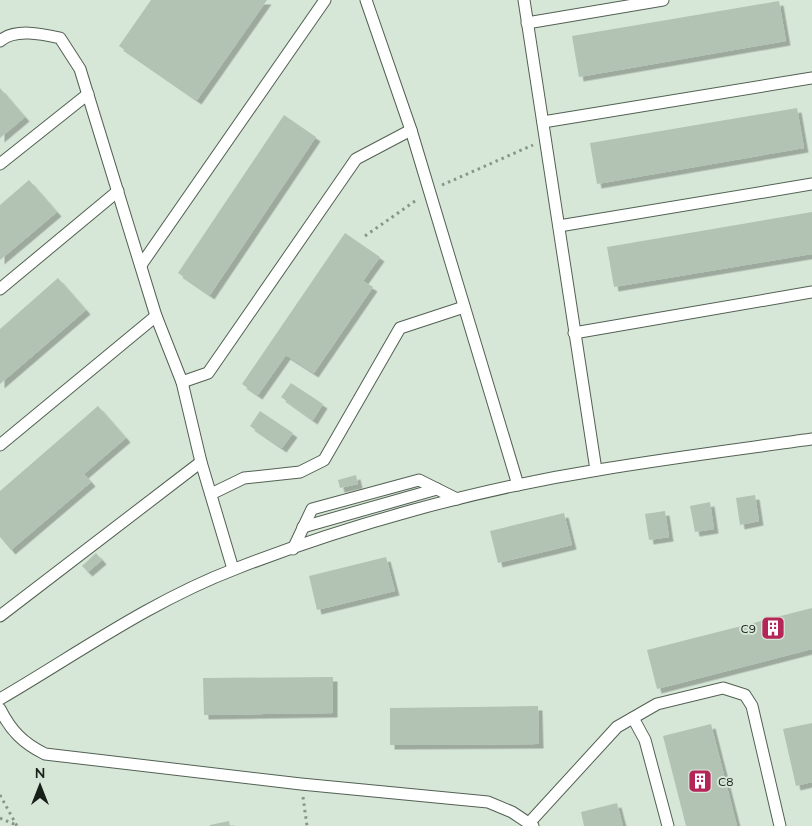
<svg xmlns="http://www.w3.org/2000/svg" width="812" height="826" font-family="Mulish,sans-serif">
  <defs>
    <filter id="shadow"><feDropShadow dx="4.5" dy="4.5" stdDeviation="0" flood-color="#0004"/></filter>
  </defs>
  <rect width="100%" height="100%" fill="#d7e7d7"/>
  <g fill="#b2c3b3" filter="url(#shadow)">
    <polygon points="151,0 267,0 197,100 119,46"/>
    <polygon points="779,1 786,41 579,77 572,36"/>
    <polygon points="0,88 25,117 0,138"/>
    <polygon points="797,108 804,148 597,184 590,143"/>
    <polygon points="284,115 316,137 210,295 178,273"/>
    <polygon points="29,180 57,212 0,260 0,205"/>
    <polygon points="812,212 812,254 614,287 607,247"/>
    <polygon points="345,233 380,257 363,281 373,287 314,373 286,355 258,395 242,384"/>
    <polygon points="58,278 86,310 0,384 0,329"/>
    <polygon points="291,383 323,404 313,420 281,397"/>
    <polygon points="98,406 126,438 84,474 91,482 11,550 0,537 0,491"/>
    <polygon points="260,411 293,433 282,448 250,426"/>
    <polygon points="356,475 358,484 340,488 338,480"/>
    <polygon points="755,495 759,521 740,525 736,498"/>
    <polygon points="710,502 714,529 695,532 690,506"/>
    <polygon points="665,511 669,537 649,540 645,514"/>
    <polygon points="564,513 572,545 498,563 490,531"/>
    <polygon points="96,553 102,560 88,572 82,566"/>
    <polygon points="386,557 395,591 317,610 309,576"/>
    <polygon points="812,608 812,649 657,689 647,650"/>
    <polygon points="333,677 333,713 204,715 203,678"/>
    <polygon points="538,706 539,744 390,745 390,708"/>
    <polygon points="812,723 812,782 796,786 783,729"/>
    <polygon points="711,724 737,826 686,826 663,736"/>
    <polygon points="617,803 623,826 584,826 581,812"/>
    <polygon points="229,821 230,826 210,826 210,825"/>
  </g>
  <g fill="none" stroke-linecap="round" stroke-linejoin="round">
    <g stroke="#526153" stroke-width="13">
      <g id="lane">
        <polyline points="366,0 411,130 518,485"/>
        <polyline points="524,0 596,470"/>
        <polyline points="527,23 663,0"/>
        <path d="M0 41C15 28 42 34 60 38L80 69 156 316 182 382 201 462 233 569"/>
        <polyline points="543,122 812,78"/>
        <polyline points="0,164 88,94"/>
        <polyline points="559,226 812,184"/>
        <polyline points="141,265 325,0"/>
        <polyline points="0,289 118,191"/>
        <polyline points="574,333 812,292"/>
        <polyline points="182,382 208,373 356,159 411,130"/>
        <polyline points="0,445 156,316"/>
        <polyline points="211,494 244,478 300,472 324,460 400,328 464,307"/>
        <polyline points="303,527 437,489"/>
        <polyline points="293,549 312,509 419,480 457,499"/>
        <polyline points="0,616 201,462"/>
        <path d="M0 699C77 654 151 601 235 569 347 525 478 489 598 470 669 458 741 449 812 439"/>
        <path d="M0 709C11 731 23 743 45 754L301 784 488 802 512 812 533 826"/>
        <polyline points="633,718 645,740 668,826"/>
        <polyline points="530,822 617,727 657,704 723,688 745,695 752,706 780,826"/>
      </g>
    </g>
    <g stroke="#899589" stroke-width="3" stroke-dasharray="2.5 4" stroke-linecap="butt">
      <polyline points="442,185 533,145"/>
      <polyline points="365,236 418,199"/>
      <polyline points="0,795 17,826"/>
      <polyline points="303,797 307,826"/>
      <polyline points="0,818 16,825"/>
    </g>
    <use href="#lane" stroke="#fff" stroke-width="11"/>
  </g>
  <defs>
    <g id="building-square" transform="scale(1.25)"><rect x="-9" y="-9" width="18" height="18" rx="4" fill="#b52658" stroke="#d7e7d7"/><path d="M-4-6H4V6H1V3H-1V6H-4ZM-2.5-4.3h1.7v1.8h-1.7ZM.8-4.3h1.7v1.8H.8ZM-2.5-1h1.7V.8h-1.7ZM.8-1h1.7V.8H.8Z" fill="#fff"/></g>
  </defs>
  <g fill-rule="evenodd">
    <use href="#building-square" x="773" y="628"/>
    <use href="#building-square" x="700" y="781"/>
  </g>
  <g text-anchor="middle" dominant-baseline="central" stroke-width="4" stroke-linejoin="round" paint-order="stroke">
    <g font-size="12" fill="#191f19" stroke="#d7e7d7" text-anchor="end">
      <text x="756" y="628">C9</text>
      <text x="718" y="781" text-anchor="start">C8</text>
    </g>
  </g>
  <g transform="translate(40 786)" stroke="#d7e7d7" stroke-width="4" paint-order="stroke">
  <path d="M0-4L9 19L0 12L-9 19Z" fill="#191f19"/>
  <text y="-8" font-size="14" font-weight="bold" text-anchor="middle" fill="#191f19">N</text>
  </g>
</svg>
